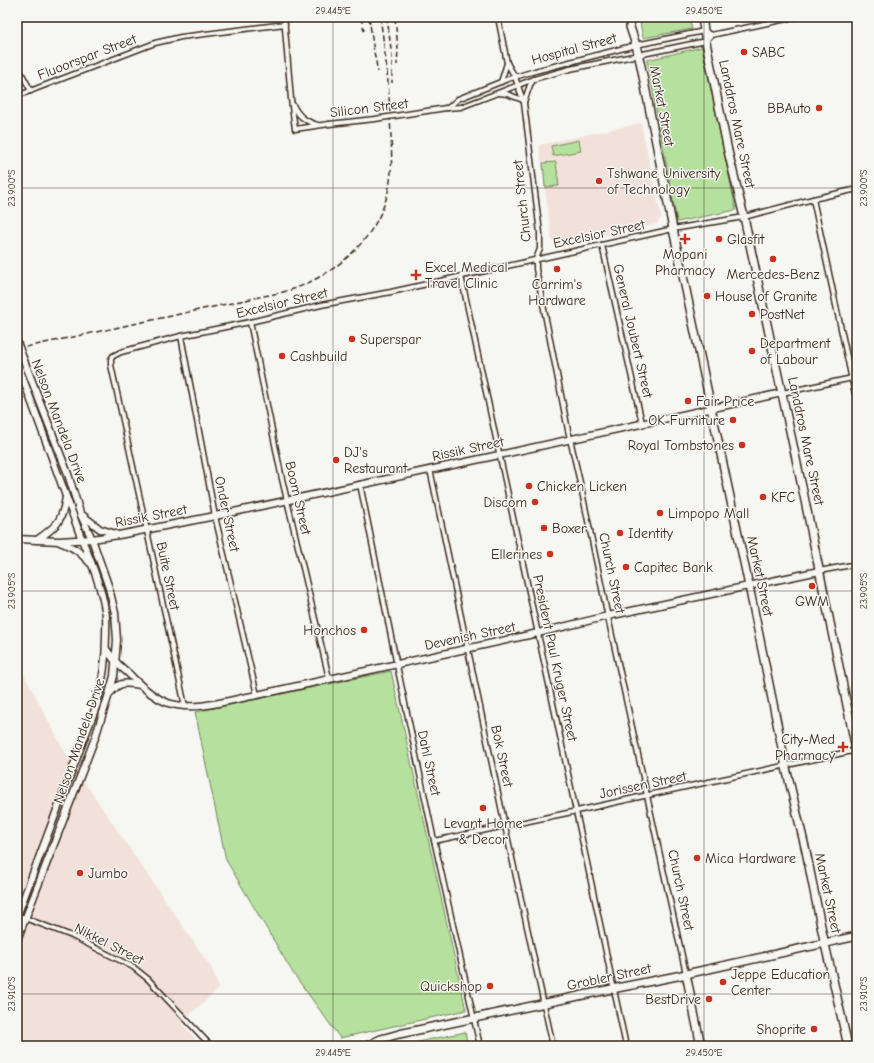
<svg xmlns="http://www.w3.org/2000/svg" width="874" height="1063" font-family="'Comic Neue',sans-serif">
  <rect width="100%" height="100%" fill="#f6f6f2"/>
  <filter id="ink" filterUnits="userSpaceOnUse"><feTurbulence type="fractalNoise" baseFrequency=".025" numOctaves="2"/><feDisplacementMap in="SourceGraphic" scale="8" xChannelSelector="R" yChannelSelector="G"/><feConvolveMatrix kernelMatrix="1 2 1 2 8 2 1 2 1" color-interpolation-filters="sRGB"/></filter>
  <g filter="url(#ink)">
    <g fill="#f2e1da">
      <polygon points="641,123 661,217 657,224 578,240 552,241 539,145"/>
      <polygon points="17,661 68,758 212,969 219,988 181,1023 202,1046 17,1046"/>
    </g>
    <g fill="#b5e09e" stroke="#78855e">
      <polygon points="639,17 689,17 692,29 643,38"/>
      <polygon points="702,47 736,210 677,222 647,60"/>
      <polygon points="579,140 581,151 553,156 551,146"/>
      <polygon points="556,162 559,186 545,187 543,163"/>
      <polygon points="391,671 466,1010 340,1038 293,973 226,860 195,712"/>
      <polygon points="465,1032 468,1046 399,1046"/>
    </g>
    <g fill="none" stroke-linecap="round" stroke-linejoin="round">
      <g stroke="#3b2a1e" stroke-width="7">
        <g id="minor">
          <polyline points="284,17 291,99 295,129 329,124"/>
          <polyline points="498,17 507,63 515,77 524,103 540,233 540,249 536,259 536,269 568,430 581,487 606,608 686,974"/>
          <polyline points="17,65 31,91"/>
          <polyline points="501,82 507,63"/>
          <polyline points="499,93 507,94 523,100"/>
          <polyline points="17,96 155,43 181,37 285,24"/>
          <polyline points="524,102 530,85 534,79"/>
          <path d="M293 105C299 117 305 121 318 125"/>
          <polyline points="446,108 461,107 534,79 570,69 706,41 711,35 796,17"/>
          <polyline points="448,108 458,99 508,79 535,71 636,45 704,31 711,35"/>
          <polyline points="813,199 857,403"/>
          <polyline points="602,245 642,423"/>
          <path d="M461 276C516 533 572 789 626 1046"/>
          <polyline points="250,322 282,479 329,678"/>
          <polyline points="181,336 215,516 257,695"/>
          <polyline points="782,393 857,377"/>
          <polyline points="430,469 505,826 553,1046"/>
          <polyline points="360,484 395,656 432,831 480,1046"/>
          <polyline points="819,571 857,564"/>
          <polyline points="185,706 111,365 111,359 113,356 121,352 181,336 250,322 321,305 391,292 673,229 744,217 813,199 857,189"/>
          <polyline points="434,841 577,811 639,797 857,750"/>
          <polyline points="17,915 72,936 133,967 148,979 211,1046"/>
        </g>
      </g>
      <g stroke="#3b2a1e" stroke-width="9">
        <g id="secondary">
          <path d="M17 362 82 540C92 563 101 586 105 610 107 618 106 626 106 635 106 658 103 681 97 704L17 916"/>
          <polyline points="81,514 100,529 116,534"/>
          <polyline points="17,539 59,541 92,539 119,535 215,516 499,455 782,393"/>
          <path d="M37 540C57 526 62 522 66 497"/>
          <path d="M60 542C75 548 79 551 90 563"/>
          <path d="M106 649C109 653 112 657 115 661 120 667 128 672 133 678 143 688 155 698 168 703 196 712 229 700 257 695L538 633 608 616 819 571"/>
          <path d="M111 692C120 681 127 683 140 685"/>
          <polyline points="17,940 95,738 109,694 114,676 117,640 115,613 109,588 92,539 80,513 68,474 23,358"/>
        </g>
      </g>
      <g stroke="#3b2a1e" stroke-width="10">
        <g id="primary">
          <polyline points="631,17 630,27 636,45 641,66 673,229 749,586 787,772 806,851 822,931 848,1046"/>
          <polyline points="702,17 705,37 728,151 744,217 804,496 857,754"/>
          <polyline points="686,974 701,1046"/>
          <polyline points="367,1046 381,1039 399,1034 607,990 677,976 857,936"/>
        </g>
      </g>
      <use href="#minor" stroke="#f6f6f2" stroke-width="4"/>
      <use href="#secondary" stroke="#f6f6f2" stroke-width="6"/>
      <use href="#primary" stroke="#f6f6f2" stroke-width="7"/>
      <g stroke="#3b2a1e" stroke-width="1.5" stroke-dasharray="6 3" stroke-linecap="butt">
        <polyline points="361,17 364,31"/>
        <polyline points="369,17 374,52 378,72"/>
        <polyline points="387,17 392,57 392,83"/>
        <polyline points="395,17 398,49 397,65"/>
        <path d="M17 349 264 296C274 294 286 292 296 288 343 270 383 232 390 181 393 160 391 138 390 117 389 84 385 50 380 17"/>
      </g>
      <g stroke="#3b2a1e" stroke-width="7" stroke-linecap="butt">
        <polyline id="minor-bridge" points="329,124 375,119 446,108"/>
      </g>
      <g stroke="#3b2a1e" stroke-width="9" stroke-linecap="butt">
        <polyline id="secondary-bridge" points="17,342 23,358"/>
      </g>
      <use href="#minor-bridge" stroke="#f6f6f2" stroke-width="4"/>
      <use href="#secondary-bridge" stroke="#f6f6f2" stroke-width="6"/>
    </g>
  </g>
  <path fill="none" stroke="#3b2a1e" stroke-width="1" stroke-opacity="0.45" d="M333 17V1046M704 17V1046M17 188H857M17 591H857M17 994H857"/>
  <g fill="#c8321e" stroke="#f6f6f2" stroke-width="1.5">
    <circle cx="744" cy="52" r="4"/>
    <circle cx="819" cy="108" r="4"/>
    <circle cx="599" cy="181" r="4"/>
    <path d="M683 233h4v4h4v4h-4v4h-4v-4h-4v-4h4z"/>
    <circle cx="719" cy="239" r="4"/>
    <circle cx="773" cy="259" r="4"/>
    <circle cx="557" cy="269" r="4"/>
    <path d="M414 269h4v4h4v4h-4v4h-4v-4h-4v-4h4z"/>
    <circle cx="707" cy="296" r="4"/>
    <circle cx="752" cy="314" r="4"/>
    <circle cx="352" cy="339" r="4"/>
    <circle cx="752" cy="351" r="4"/>
    <circle cx="282" cy="356" r="4"/>
    <circle cx="688" cy="401" r="4"/>
    <circle cx="733" cy="420" r="4"/>
    <circle cx="742" cy="445" r="4"/>
    <circle cx="336" cy="460" r="4"/>
    <circle cx="529" cy="486" r="4"/>
    <circle cx="763" cy="497" r="4"/>
    <circle cx="535" cy="502" r="4"/>
    <circle cx="660" cy="513" r="4"/>
    <circle cx="544" cy="528" r="4"/>
    <circle cx="620" cy="533" r="4"/>
    <circle cx="550" cy="554" r="4"/>
    <circle cx="626" cy="567" r="4"/>
    <circle cx="812" cy="586" r="4"/>
    <circle cx="364" cy="630" r="4"/>
    <path d="M841 741h4v4h4v4h-4v4h-4v-4h-4v-4h4z"/>
    <circle cx="483" cy="808" r="4"/>
    <circle cx="697" cy="858" r="4"/>
    <circle cx="80" cy="873" r="4"/>
    <circle cx="723" cy="982" r="4"/>
    <circle cx="490" cy="986" r="4"/>
    <circle cx="709" cy="999" r="4"/>
    <circle cx="814" cy="1029" r="4"/>
  </g>
  <g text-anchor="middle" dominant-baseline="central" stroke-width="3" stroke-linejoin="round" paint-order="stroke">
    <g font-size="14" fill="#3b2a1e" stroke="#f6f6f2">
      <text transform="translate(574 49) rotate(-15)">Hospital Street</text>
      <text transform="translate(87 57) rotate(-21)">Fluoorspar Street</text>
      <text transform="translate(662 106) rotate(79)">Market Street</text>
      <text transform="translate(369 108) rotate(-7)">Silicon Street</text>
      <text transform="translate(737 124) rotate(78)">Landdros Mare Street</text>
      <text transform="translate(522 201) rotate(-96)">Church Street</text>
      <text transform="translate(599 234) rotate(-12)">Excelsior Street</text>
      <text transform="translate(282 303) rotate(-13)">Excelsior Street</text>
      <text transform="translate(633 331) rotate(77)">General Joubert Street</text>
      <text transform="translate(59 421) rotate(69)">Nelson Mandela Drive</text>
      <text transform="translate(806 441) rotate(78)">Landdros Mare Street</text>
      <text transform="translate(468 449) rotate(-12)">Rissik Street</text>
      <text transform="translate(298 498) rotate(77)">Boom Street</text>
      <text transform="translate(227 514) rotate(78)">Onder Street</text>
      <text transform="translate(151 516) rotate(-11)">Rissik Street</text>
      <text transform="translate(612 573) rotate(78)">Church Street</text>
      <text transform="translate(168 576) rotate(78)">Buite Street</text>
      <text transform="translate(760 576) rotate(78)">Market Street</text>
      <text transform="translate(470 636) rotate(-12)">Devenish Street</text>
      <text transform="translate(555 658) rotate(78)">President Paul Kruger Street</text>
      <text transform="translate(79 741) rotate(-71)">Nelson Mandela Drive</text>
      <text transform="translate(502 756) rotate(78)">Bok Street</text>
      <text transform="translate(429 763) rotate(78)">Dahl Street</text>
      <text transform="translate(643 785) rotate(-12)">Jorissen Street</text>
      <text transform="translate(681 890) rotate(78)">Church Street</text>
      <text transform="translate(828 893) rotate(78)">Market Street</text>
      <text transform="translate(109 944) rotate(27)">Nikkel Street</text>
      <text transform="translate(609 977) rotate(-12)">Grobler Street</text>
    </g>
    <g font-size="14" fill="#3b2a1e" stroke="#f6f6f2" text-anchor="start">
      <text x="752" y="52">SABC</text>
      <text x="811" y="108" text-anchor="end">BBAuto</text>
      <text x="607" y="173">Tshwane University<tspan x="607" dy="16">of Technology</tspan></text>
      <text x="727" y="239">Glasfit</text>
      <text x="685" y="254" text-anchor="middle">Mopani<tspan x="685" dy="16">Pharmacy</tspan></text>
      <text x="425" y="267">Excel Medical<tspan x="425" dy="16">Travel Clinic</tspan></text>
      <text x="773" y="274" text-anchor="middle">Mercedes-Benz</text>
      <text x="557" y="284" text-anchor="middle">Carrim's<tspan x="557" dy="16">Hardware</tspan></text>
      <text x="715" y="296">House of Granite</text>
      <text x="760" y="314">PostNet</text>
      <text x="360" y="339">Superspar</text>
      <text x="760" y="343">Department<tspan x="760" dy="16">of Labour</tspan></text>
      <text x="290" y="356">Cashbuild</text>
      <text x="696" y="401">Fair Price</text>
      <text x="725" y="420" text-anchor="end">OK Furniture</text>
      <text x="734" y="445" text-anchor="end">Royal Tombstones</text>
      <text x="344" y="452">DJ's<tspan x="344" dy="16">Restaurant</tspan></text>
      <text x="537" y="486">Chicken Licken</text>
      <text x="771" y="497">KFC</text>
      <text x="527" y="502" text-anchor="end">Discom</text>
      <text x="668" y="513">Limpopo Mall</text>
      <text x="552" y="528">Boxer</text>
      <text x="628" y="533">Identity</text>
      <text x="542" y="554" text-anchor="end">Ellerines</text>
      <text x="634" y="567">Capitec Bank</text>
      <text x="812" y="601" text-anchor="middle">GWM</text>
      <text x="356" y="630" text-anchor="end">Honchos</text>
      <text x="835" y="739" text-anchor="end">City-Med<tspan x="835" dy="16">Pharmacy</tspan></text>
      <text x="483" y="823" text-anchor="middle">Levant Home<tspan x="483" dy="16">&amp; Decor</tspan></text>
      <text x="705" y="858">Mica Hardware</text>
      <text x="88" y="873">Jumbo</text>
      <text x="731" y="974">Jeppe Education<tspan x="731" dy="16">Center</tspan></text>
      <text x="482" y="986" text-anchor="end">Quickshop</text>
      <text x="701" y="999" text-anchor="end">BestDrive</text>
      <text x="806" y="1029" text-anchor="end">Shoprite</text>
    </g>
  </g>
  <rect width="874" height="1063" fill="none" stroke="#f6f6f2" stroke-width="44"/>
  <rect x="22" y="22" width="830" height="1019" fill="none" stroke="#3b2a1e" stroke-width="1.5"/>
  <g font-size="10" text-anchor="middle" fill="#3b2a1e">
    <text x="333" y="14">29.445°E</text>
    <text x="704" y="14">29.450°E</text>
    <text transform="translate(11 188) rotate(-90)" y="4">23.900°S</text>
    <text transform="translate(863 188) rotate(-90)" y="4">23.900°S</text>
    <text transform="translate(11 591) rotate(-90)" y="4">23.905°S</text>
    <text transform="translate(863 591) rotate(-90)" y="4">23.905°S</text>
    <text transform="translate(11 994) rotate(-90)" y="4">23.910°S</text>
    <text transform="translate(863 994) rotate(-90)" y="4">23.910°S</text>
    <text x="333" y="1056">29.445°E</text>
    <text x="704" y="1056">29.450°E</text>
  </g>
</svg>
